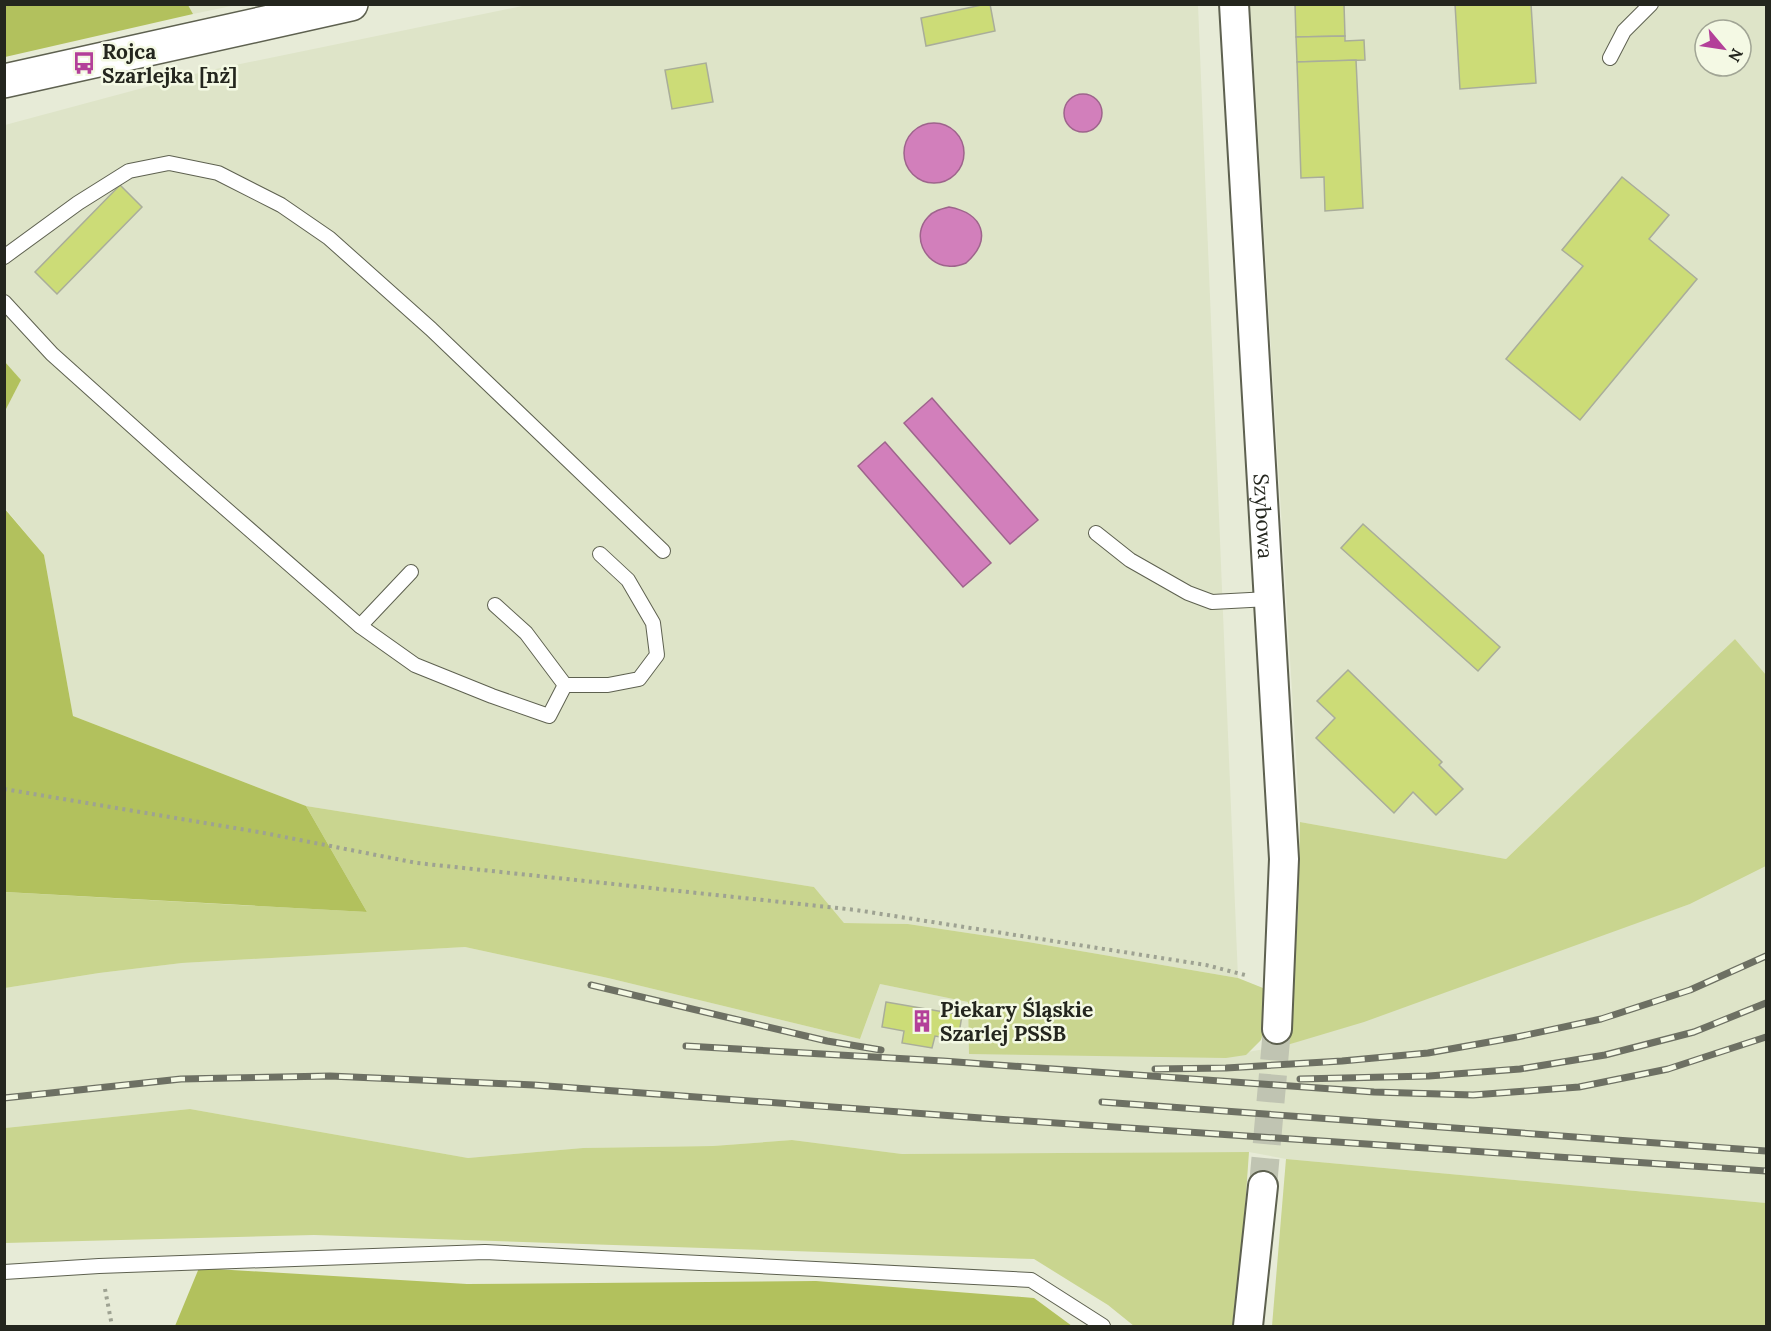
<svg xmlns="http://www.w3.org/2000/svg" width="1771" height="1331" font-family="Lora,serif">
  <rect width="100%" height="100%" fill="#e7ebd7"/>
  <g fill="#dee4c8" fill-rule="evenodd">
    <polygon points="188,5 236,5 193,14"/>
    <polygon points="527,5 1198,5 1238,978 1028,942 908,924 844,923 814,887 306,806 73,716 44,555 5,508 5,411 21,380 5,362 5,125 206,71"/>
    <path d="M1250 5H1766V676L1735 639 1506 859 1300 822ZM1705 30H1741V66H1705Z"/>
    <polygon points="1766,866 1766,1203 1286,1159 1249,1152 902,1154 792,1140 713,1146 583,1148 468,1158 190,1109 5,1128 5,988 99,973 182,963 465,947 608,978 860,1039 880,984 968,1002 969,1054 1236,1054 1287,1045 1690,904"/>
  </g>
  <g fill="#c9d58f">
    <polygon points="1735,639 1766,675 1766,866 1690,904 1364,1022 1287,1045 1298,914 1300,822 1506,859"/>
    <polygon points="306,806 814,887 844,923 908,924 1028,942 1238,978 1263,988 1270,1012 1261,1040 1246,1055 1226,1058 969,1054 968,1002 880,984 860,1039 608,978 465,947 182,963 99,973 5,988 4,892 367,912"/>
    <polygon points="190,1109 468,1158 583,1148 713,1146 792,1140 902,1154 1249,1152 1243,1236 1232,1326 1134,1326 1108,1305 1034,1259 314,1235 5,1243 5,1128"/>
    <polygon points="1286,1159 1766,1203 1766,1326 1272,1326"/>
  </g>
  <g fill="#b2c15d">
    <polygon points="4,5 188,5 193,14 5,57"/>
    <polygon points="5,362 21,380 5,411"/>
    <polygon points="4,508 44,555 73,716 306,806 367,912 5,892"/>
    <polygon points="199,1268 467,1284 816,1281 1034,1298 1072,1326 175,1326"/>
  </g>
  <g fill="#d27fbb" stroke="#9e648c" stroke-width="1.5">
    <circle cx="1083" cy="113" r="19"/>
    <circle cx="934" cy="153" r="30"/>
    <path d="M949 207C983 213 993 239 966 263 961 265 953 267 948 266 924 264 911 235 928 217 933 211 941 209 949 207Z"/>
    <polygon points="932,398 1038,520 1010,544 904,423"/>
    <polygon points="885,442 991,563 963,587 858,466"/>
  </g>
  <g fill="#ccdc77" stroke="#a9ad9a" stroke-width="1.5">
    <polygon points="986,4 990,4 995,31 926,46 921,18"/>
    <polygon points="1295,4 1344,4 1345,36 1296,37"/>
    <polygon points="1455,4 1531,4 1536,83 1460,89"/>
    <polygon points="1345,36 1345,41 1364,40 1365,60 1297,62 1296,37"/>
    <polygon points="1356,60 1363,208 1325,211 1324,177 1301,178 1297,62"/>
    <polygon points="706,63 713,102 672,109 665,70"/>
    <polygon points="1622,177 1669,215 1649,239 1697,279 1580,420 1506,359 1583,266 1562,250"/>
    <polygon points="120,185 142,207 57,294 35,272"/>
    <polygon points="1363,524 1500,647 1478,671 1341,548"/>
    <polygon points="1348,670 1442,762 1439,765 1463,789 1436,815 1413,792 1394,813 1316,738 1335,718 1317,701"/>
    <polygon points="886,1002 962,1015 958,1040 935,1036 932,1048 902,1043 904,1031 882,1027"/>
  </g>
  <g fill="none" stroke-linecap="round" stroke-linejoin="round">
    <polyline stroke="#c0c4b2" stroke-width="28" stroke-dasharray="28 14" stroke-linecap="butt" points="1263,1186 1277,1029"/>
    <g stroke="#5e6150" stroke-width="16">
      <g id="service">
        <polyline points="1610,58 1624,31 1651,4"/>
        <polyline points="4,257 78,203 129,171 169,163 218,173 281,205 329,238 431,329 663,551"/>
        <polyline points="4,302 52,354 179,468 360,626 415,665 492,696 549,716 565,685 526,633 495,605"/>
        <polyline points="1096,533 1130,560 1188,593 1212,602 1269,599"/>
        <polyline points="360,626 411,572"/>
        <polyline points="565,685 608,685 639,679 657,655 653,623 628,580 600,554"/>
        <polyline points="4,1272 99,1266 485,1252 1031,1280 1103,1326"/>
      </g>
    </g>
    <g stroke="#5e6150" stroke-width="32">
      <g id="minor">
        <path id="s1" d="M1234 4 1284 859 1277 1029"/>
        <polyline points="1248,1326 1263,1186"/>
      </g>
    </g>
    <g stroke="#5e6150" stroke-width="36">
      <polyline id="tertiary" points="4,81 351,4"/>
    </g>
    <g stroke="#9ea292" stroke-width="4" stroke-dasharray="3 4.5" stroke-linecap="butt">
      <polyline points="4,789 264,833 417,863 856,910 1206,965 1249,976"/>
      <polyline points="105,1289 112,1326"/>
    </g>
    <use href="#service" stroke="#fff" stroke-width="14"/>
    <use href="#minor" stroke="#fff" stroke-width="28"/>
    <use href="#tertiary" stroke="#fff" stroke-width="33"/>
    <g stroke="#6d7063" stroke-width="7">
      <g id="rail">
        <polyline points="591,985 827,1041 881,1050"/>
        <polyline points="686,1046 943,1061 1374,1092 1473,1095 1579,1087 1668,1069 1766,1037"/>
        <polyline points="1155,1069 1226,1068 1342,1061 1428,1053 1517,1037 1601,1019 1690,990 1766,956"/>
        <polyline points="1300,1079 1429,1076 1520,1069 1605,1055 1694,1032 1766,1003"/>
        <polyline points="4,1098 181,1079 330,1076 534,1085 981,1118 1766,1171"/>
        <polyline points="1102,1102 1766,1151"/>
      </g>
    </g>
    <use href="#rail" stroke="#f4f9e4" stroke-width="4.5" stroke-dasharray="14" stroke-linecap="butt"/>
  </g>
  <defs>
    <g id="bus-bare" transform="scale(1.8)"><path d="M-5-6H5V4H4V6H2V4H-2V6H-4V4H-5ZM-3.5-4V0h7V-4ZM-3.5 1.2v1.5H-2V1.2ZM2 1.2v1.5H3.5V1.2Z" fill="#b34099" stroke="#f4f9e4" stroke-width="2.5" paint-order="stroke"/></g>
    <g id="building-bare" transform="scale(1.8)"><path d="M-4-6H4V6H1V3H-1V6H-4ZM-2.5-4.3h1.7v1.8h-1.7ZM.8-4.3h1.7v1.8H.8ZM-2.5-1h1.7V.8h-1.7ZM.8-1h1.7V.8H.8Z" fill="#b34099" stroke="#f4f9e4" stroke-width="2.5" paint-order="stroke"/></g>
  </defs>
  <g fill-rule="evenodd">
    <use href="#bus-bare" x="84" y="63"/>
    <use href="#building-bare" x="922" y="1021"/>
  </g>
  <g text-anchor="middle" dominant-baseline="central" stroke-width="5" stroke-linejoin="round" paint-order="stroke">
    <g font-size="21" font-weight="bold" fill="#24261e" stroke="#f4f9e4" text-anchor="start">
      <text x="102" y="51">Rojca<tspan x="102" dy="24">Szarlejka [nż]</tspan></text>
      <text x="940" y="1009">Piekary Śląskie<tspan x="940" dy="24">Szarlej PSSB</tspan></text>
    </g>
    <g font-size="21" fill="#24261e" stroke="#f4f9e4">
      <text stroke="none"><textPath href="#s1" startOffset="513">Szybowa</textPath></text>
    </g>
  </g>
  <rect width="1771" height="1331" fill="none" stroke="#24261e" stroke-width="12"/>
  <g transform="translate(1723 48) rotate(119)"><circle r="28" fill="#f4f9e4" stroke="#a1a595" stroke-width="1.5"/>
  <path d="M0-4.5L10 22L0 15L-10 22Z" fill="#b34099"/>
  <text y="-9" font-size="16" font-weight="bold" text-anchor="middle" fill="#24261e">N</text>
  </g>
</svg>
